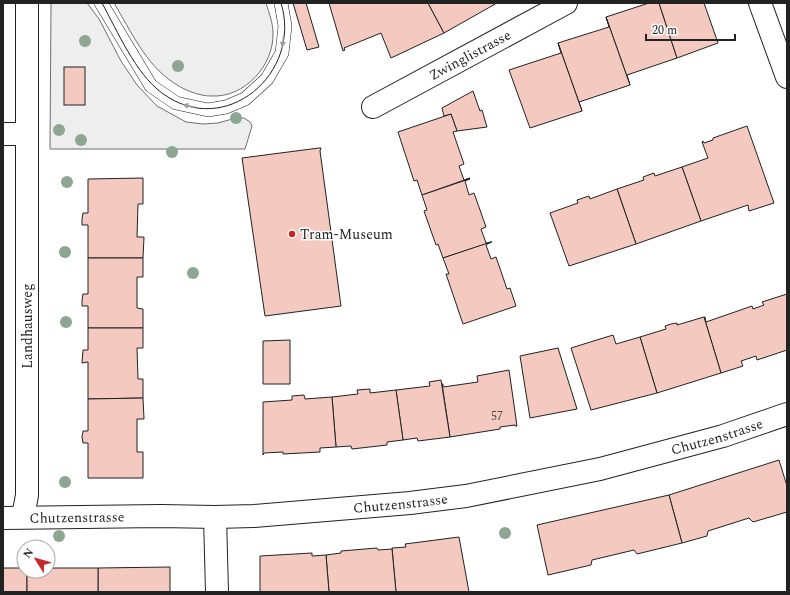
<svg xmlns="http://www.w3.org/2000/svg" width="790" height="595" font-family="Spectral,serif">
  <rect width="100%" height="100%" fill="#fff"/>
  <g fill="#eee" stroke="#6f6f6f">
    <polygon points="51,3 87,3 99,19 121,61 137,85 157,106 186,122 203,124 218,123 236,118 244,118 250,122 252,126 245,149 50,149"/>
    <path d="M114 3H266C269 13 273 23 273 33 274 65 245 98 211 96 199 96 184 90 174 83 145 64 131 31 114 3Z"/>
  </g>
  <g fill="#f3c9c0" stroke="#222">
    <polygon points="293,3 306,3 319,47 307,50"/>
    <polygon points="329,3 428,3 444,33 391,58 381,33 344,48 345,50 343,51"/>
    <polygon points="428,3 497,3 444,33"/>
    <polygon points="649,3 659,3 677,58 627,75 630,85 606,17"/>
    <polygon points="659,3 704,3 718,43 677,58"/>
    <polygon points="606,17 630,85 579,102 582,111 558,43 609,27"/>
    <polygon points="558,43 582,111 530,128 509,70 561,53"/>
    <rect x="64" y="67" width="21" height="38"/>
    <polygon points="473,91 480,111 482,110 487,127 457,131 451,114 444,116 442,108"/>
    <polygon points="451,114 457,131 453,132 464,164 459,166 464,180 470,178 422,195 417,180 414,181 398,132"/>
    <polygon points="747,126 774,203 749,211 748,205 701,221 682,167 708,158 702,142 703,141 704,143 713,140 713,138"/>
    <polygon points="319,148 321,148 320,151 341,306 265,316 242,158"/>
    <polygon points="682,167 701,221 636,244 617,189 644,180 643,177 654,173 655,176"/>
    <polygon points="143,178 143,204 138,204 137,237 144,237 143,258 88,258 88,225 82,225 82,219 83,213 88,213 88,179"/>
    <polygon points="469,179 470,179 465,181 469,195 474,193 486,227 481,229 486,243 492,242 443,258 438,244 436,245 424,211 427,210 422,195"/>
    <polygon points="617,189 636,244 569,266 550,213 578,203 577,200 589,196 590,199"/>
    <polygon points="491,242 486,245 491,259 496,257 507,289 510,288 516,306 463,324 446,274 449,274 443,258"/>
    <polygon points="88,258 143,258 143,277 137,277 137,308 143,309 143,328 88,328 88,306 82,306 82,300 83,294 88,294"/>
    <polygon points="787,294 787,350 757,360 756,356 741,361 743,366 721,373 704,317 705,317 706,322 752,306 753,309 764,305 762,302"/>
    <polygon points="704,317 721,373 657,393 640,337 666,329 665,326 671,324 677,323 677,325"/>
    <polygon points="88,328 143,328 143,348 137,348 138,379 143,379 143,398 88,399 88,362 82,363 83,350 88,350"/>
    <polygon points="613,335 616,344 640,337 657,393 591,410 571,348"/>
    <polygon points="290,340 290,384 263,384 263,341"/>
    <polygon points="558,348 577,409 530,418 520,356"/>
    <polygon points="509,370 517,426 515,426 515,425 500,427 500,429 450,437 442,384 443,384 443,387 478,382 477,376"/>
    <polygon points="441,380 450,437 418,441 417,438 403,440 396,390 430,386 429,382"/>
    <polygon points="370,389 370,393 396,390 403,440 387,442 387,445 352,449 351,446 336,447 332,397 358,394 357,390"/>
    <polygon points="304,395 305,399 332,397 336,447 320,448 320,452 283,454 283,452 264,453 263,455 263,402 292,400 292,396"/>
    <polygon points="143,398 144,419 137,419 137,452 143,452 143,478 88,478 88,443 83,443 82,437 83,431 88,431 88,399"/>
    <polygon points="779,460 787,486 787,512 753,522 749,518 708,531 707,536 682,543 669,495"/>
    <polygon points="669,495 682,543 637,554 634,550 592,560 591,565 548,575 537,525"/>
    <polygon points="459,537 469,592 396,592 392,548 406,547 405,544"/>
    <polygon points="377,548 378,550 392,549 396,592 329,592 326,555 341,553 341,551"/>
    <polygon points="312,553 312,556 326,555 329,592 260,592 260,556"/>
    <polygon points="170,567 170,592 98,592 98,568"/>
    <polygon points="3,568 24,568 24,571 27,571 27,592 3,592"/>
    <polygon points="48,568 98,568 98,592 27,592 27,571 48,571"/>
  </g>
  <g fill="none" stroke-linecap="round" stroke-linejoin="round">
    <g stroke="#222" stroke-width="14">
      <polyline id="lane" points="101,3 151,86 176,103 208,110 226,107 245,99 267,79 282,53 285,26 281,3"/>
    </g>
    <g stroke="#222" stroke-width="24">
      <g id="street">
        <polyline points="760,3 787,77"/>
        <path id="s1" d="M373 107 566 3"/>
        <polyline points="3,134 27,134"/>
        <polyline points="23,517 27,495 27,3"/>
        <polyline points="215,517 217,592"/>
        <path id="s2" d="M3 518 161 516 215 517 254 516 410 503 466 496 600 469 723 436 787 414"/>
      </g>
    </g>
    <use href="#lane" stroke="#fff" stroke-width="13"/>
    <use href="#street" stroke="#fff" stroke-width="22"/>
    <path stroke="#222" stroke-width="1" d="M102 3C118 32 135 73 162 93 225 140 303 73 281 3"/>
  </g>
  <g fill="#8da692">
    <circle cx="85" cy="41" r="6"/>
    <circle cx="178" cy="66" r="6"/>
    <circle cx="236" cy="118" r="6"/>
    <circle cx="59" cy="130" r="6"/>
    <circle cx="81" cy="140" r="6"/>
    <circle cx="172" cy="152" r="6"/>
    <circle cx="67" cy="182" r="6"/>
    <circle cx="65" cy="252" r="6"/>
    <circle cx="193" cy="273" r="6"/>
    <circle cx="66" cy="322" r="6"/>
    <circle cx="65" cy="482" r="6"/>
    <circle cx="505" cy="533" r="6"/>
    <circle cx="59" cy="536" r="6"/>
  </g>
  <defs><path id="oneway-solid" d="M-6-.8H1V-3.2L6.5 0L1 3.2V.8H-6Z"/></defs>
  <g fill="#9c9c9c">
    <use href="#oneway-solid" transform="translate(283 41) rotate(97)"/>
    <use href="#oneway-solid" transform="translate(189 106) rotate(-167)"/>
  </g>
  <circle fill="#c62828" stroke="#fff" stroke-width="1.5" cx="292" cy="234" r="4"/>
  <g text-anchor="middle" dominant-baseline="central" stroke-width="3" stroke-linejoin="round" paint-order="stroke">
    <g font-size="12" fill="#564c4a">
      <text x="497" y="416">57</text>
    </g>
    <g font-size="14" fill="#222" stroke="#fff">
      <text stroke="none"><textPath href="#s1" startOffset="110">Zwinglistrasse</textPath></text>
      <text transform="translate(27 326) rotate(-90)">Landhausweg</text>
      <text stroke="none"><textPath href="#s2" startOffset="722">Chutzenstrasse</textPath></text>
      <text stroke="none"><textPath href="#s2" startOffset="398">Chutzenstrasse</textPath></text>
      <text stroke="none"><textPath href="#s2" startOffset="74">Chutzenstrasse</textPath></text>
    </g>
    <g font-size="14" fill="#222" stroke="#fff" text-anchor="start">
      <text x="300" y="234">Tram-Museum</text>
    </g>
  </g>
  <rect width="790" height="595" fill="none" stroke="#222222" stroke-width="8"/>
  <g transform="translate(36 559) rotate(307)"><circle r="19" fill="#ffffff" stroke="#a7a7a7"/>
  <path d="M0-3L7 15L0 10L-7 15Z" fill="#c62828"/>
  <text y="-6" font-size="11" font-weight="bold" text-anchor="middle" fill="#222222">N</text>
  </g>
  <path d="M646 34v6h89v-6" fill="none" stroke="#222222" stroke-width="2"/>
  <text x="652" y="34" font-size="12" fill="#222222" stroke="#ffffff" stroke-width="3" paint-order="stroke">20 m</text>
</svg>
